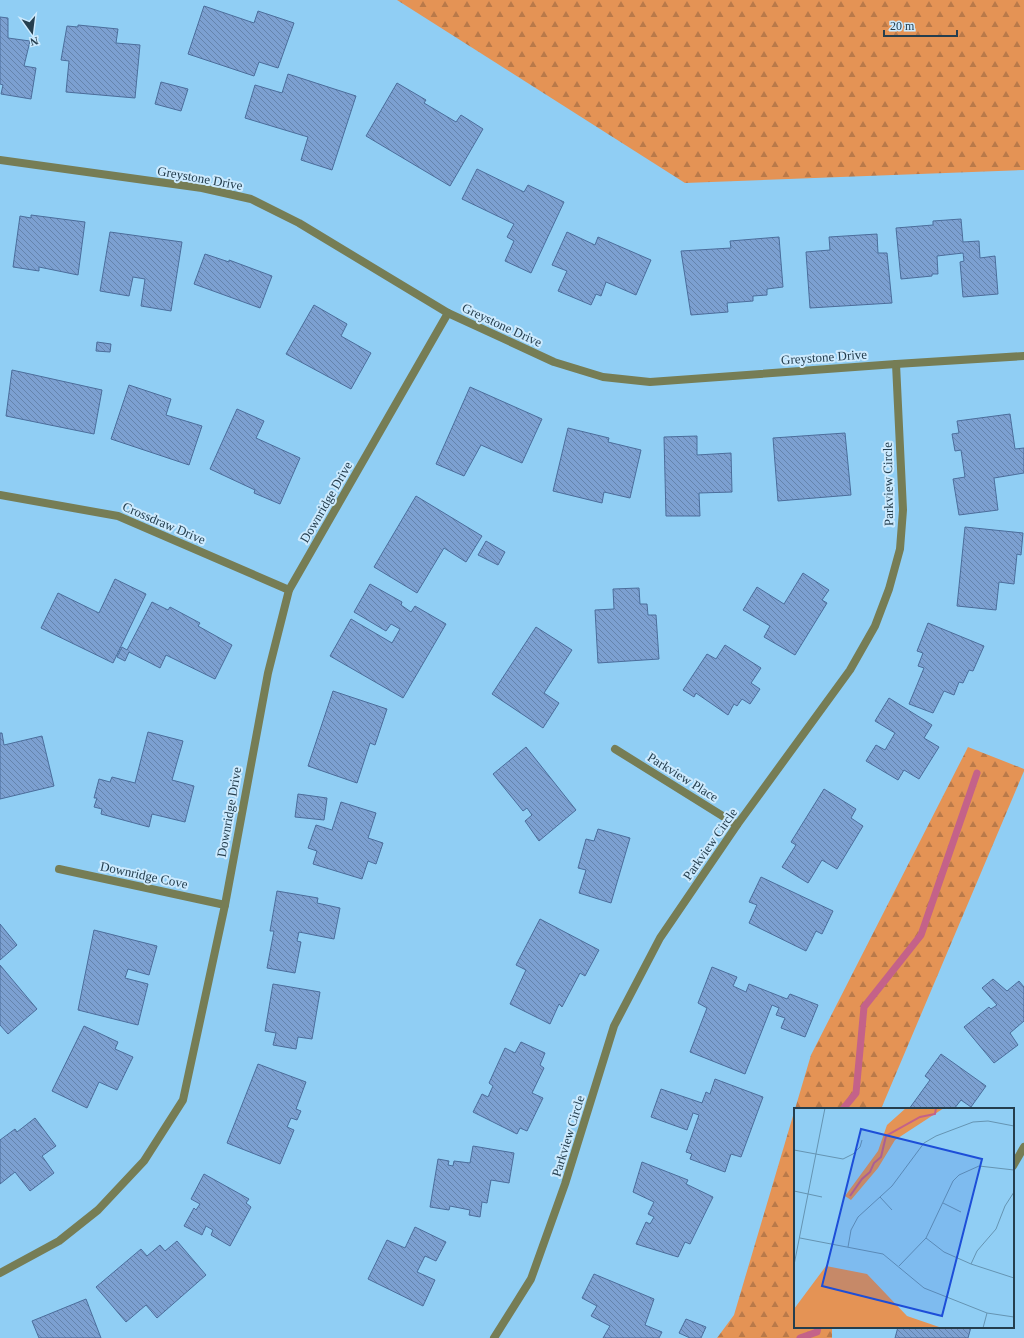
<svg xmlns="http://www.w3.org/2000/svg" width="1024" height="1338" font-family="'Times New Roman',serif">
  <defs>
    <pattern id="forest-firs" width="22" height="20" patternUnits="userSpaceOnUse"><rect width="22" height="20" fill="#e49355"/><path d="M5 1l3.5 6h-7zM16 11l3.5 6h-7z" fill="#b97949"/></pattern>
    <pattern id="building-back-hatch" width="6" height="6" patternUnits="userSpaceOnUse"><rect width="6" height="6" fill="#7ca0d1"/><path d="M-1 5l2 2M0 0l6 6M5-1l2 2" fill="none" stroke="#6584ac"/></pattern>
  </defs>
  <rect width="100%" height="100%" fill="#90cef4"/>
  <g fill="url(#forest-firs)">
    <polygon points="397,0 1024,0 1024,170 685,183"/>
    <polygon points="968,747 1024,769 1024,771 881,1109 795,1109 795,1327 832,1327 832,1338 717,1338 734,1315 811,1055"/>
  </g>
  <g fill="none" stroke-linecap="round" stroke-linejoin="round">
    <g stroke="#c46289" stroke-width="7">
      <polyline points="843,1109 856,1093 864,1007 921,935 977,773"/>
      <polyline points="800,1338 817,1332 818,1327"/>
    </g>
  </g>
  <g fill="url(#building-back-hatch)" stroke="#4b6d9b">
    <polygon points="204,6 254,23 258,11 294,23 278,68 259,62 254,76 188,54"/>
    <polygon points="0,17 8,18 8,38 30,41 24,66 36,68 31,99 1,94 3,85 0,84"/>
    <polygon points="78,25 118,29 116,43 140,45 135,98 66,92 69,61 61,60 67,26 78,27"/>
    <polygon points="288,74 356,96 332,170 301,160 308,137 245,118 255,85 282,93"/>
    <polygon points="161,82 188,89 181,111 155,104"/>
    <polygon points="397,83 426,100 424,103 456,122 461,115 483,129 450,186 366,136"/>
    <polygon points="477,169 524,192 528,185 564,202 531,273 505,261 514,241 507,237 514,224 462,199"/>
    <polygon points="31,215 85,222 78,275 39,267 39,271 13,267 20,216 31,218"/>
    <polygon points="961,219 963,242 979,241 980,258 995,256 998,294 963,297 960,262 964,261 963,253 937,256 938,274 932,274 932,276 901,279 896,228 933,225 933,221"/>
    <polygon points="110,232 182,242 171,311 141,306 145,279 133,277 129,296 100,291"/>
    <polygon points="567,232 595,245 598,237 651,260 636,295 606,282 601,296 596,294 591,305 558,291 567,271 552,265"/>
    <polygon points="877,234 878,253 887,253 892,303 810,308 806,252 830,250 829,237"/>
    <polygon points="779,237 783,287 767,289 767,295 753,296 753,301 727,303 728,312 691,315 681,251 731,248 730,241"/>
    <polygon points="205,254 229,262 229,260 272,276 260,308 194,284"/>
    <polygon points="314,305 347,324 341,336 371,353 351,389 286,354"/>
    <polygon points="97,342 111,344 110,352 96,351"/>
    <polygon points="12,370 102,390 94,434 6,416"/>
    <polygon points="129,385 171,399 166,415 202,426 189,465 111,439"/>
    <polygon points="470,387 542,419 522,463 481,445 464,476 436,464"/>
    <polygon points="237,409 264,421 256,438 300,458 280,504 254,493 255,490 210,469"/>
    <polygon points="1010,414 1015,449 1024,448 1024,473 994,478 998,510 959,515 953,479 965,477 961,450 955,451 952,434 959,433 957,421"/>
    <polygon points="568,428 609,438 608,442 641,450 630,498 604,492 602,503 553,491"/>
    <polygon points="845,433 851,495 778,501 773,438"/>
    <polygon points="697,436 697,455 731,453 732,492 699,493 700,516 666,516 664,437"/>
    <polygon points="416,496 482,536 466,562 444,548 417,593 374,567"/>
    <polygon points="965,527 1023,533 1021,555 1017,554 1014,584 999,582 996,610 957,606"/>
    <polygon points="486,541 505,552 498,565 478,555"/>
    <polygon points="803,573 829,590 822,600 827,603 795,655 764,637 770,626 743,610 757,587 784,604"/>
    <polygon points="115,579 146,594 113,663 41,628 58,593 99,613"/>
    <polygon points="370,584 402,602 401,605 411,612 415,606 446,624 403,698 330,656 351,619 392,643 400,629 391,624 386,631 354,612"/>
    <polygon points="639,588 640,604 647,604 648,615 656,615 659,659 598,663 595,610 614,609 613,589"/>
    <polygon points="152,602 168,610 170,607 200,623 198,626 232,645 215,679 166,655 160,668 129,652 125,661 117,657 122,647 127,650"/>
    <polygon points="928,623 984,646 973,671 969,670 963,683 959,682 954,695 944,691 933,713 909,704 924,668 918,666 923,653 917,651"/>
    <polygon points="536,627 572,650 544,693 559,703 543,728 492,694"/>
    <polygon points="725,645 761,668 751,683 760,689 750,704 742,699 737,706 734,704 728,715 696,693 694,697 683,690 707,654 716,659"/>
    <polygon points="333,691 387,709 375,745 370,743 357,783 308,766"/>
    <polygon points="889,698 932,725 924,738 939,747 919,779 904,770 898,780 866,761 876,745 885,750 895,733 875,721"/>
    <polygon points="148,732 183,741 172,780 194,786 185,822 152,814 149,827 101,814 102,809 94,807 97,798 94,798 99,779 110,782 112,777 135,783"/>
    <polygon points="0,733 2,733 4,745 42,736 54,786 0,799"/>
    <polygon points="526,747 576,810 539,841 525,821 532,815 527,808 523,811 493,774"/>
    <polygon points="824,789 856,809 851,818 863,826 837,869 822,860 808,883 782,867 796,845 791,842"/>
    <polygon points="298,794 327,798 324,820 295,817"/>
    <polygon points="341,802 376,813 368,838 383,843 376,864 368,861 362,879 313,864 317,851 308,848 316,825 332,830"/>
    <polygon points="598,829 630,838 611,903 579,893 586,870 578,868 586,839 594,841"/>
    <polygon points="761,877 833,911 822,934 816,931 806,951 749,923 757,905 749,902"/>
    <polygon points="277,891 318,898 317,903 340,908 334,939 299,932 297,941 301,942 295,973 267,968 274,931 270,931"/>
    <polygon points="540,919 599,950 585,976 580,973 562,1007 559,1004 550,1024 510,1004 526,970 516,965"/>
    <polygon points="0,924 17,945 0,960"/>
    <polygon points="94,930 157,946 149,975 128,969 125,978 148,984 138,1025 78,1010"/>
    <polygon points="0,965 37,1009 8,1034 0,1025"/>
    <polygon points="712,967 737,977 733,986 746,992 749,984 787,999 790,994 818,1005 805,1037 781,1028 785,1018 776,1015 779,1008 772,1005 745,1074 690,1052 707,1008 698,1003"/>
    <polygon points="993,979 1007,991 1019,981 1024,987 1024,1021 1010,1033 1018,1045 994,1063 964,1027 989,1007 991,1009 997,1005 982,988"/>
    <polygon points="273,984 320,992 312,1039 298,1037 296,1049 273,1045 276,1033 265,1031"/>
    <polygon points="84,1026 118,1042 115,1049 133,1057 117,1090 99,1082 87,1108 52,1091"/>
    <polygon points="521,1042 545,1053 540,1065 544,1068 532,1093 543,1098 527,1131 520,1128 517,1134 473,1112 482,1094 488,1097 493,1086 489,1083 505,1048 515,1053"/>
    <polygon points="941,1054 986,1086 971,1107 961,1100 954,1109 909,1109 930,1080 925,1076"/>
    <polygon points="258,1064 306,1082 296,1109 301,1111 297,1120 291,1118 287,1127 294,1130 280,1164 227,1143"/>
    <polygon points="715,1079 763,1097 741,1157 731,1154 725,1172 690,1159 692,1154 686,1152 699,1115 693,1113 687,1130 651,1117 661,1089 702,1103 706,1092 710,1094"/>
    <polygon points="35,1118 56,1146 42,1156 54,1173 30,1191 15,1172 0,1184 0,1140 15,1129 17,1132"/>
    <polygon points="473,1146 514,1153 509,1183 491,1180 487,1203 482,1202 480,1217 469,1215 470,1210 450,1206 449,1210 430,1207 438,1159 449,1161 448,1165 453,1166 454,1161 470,1163"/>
    <polygon points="642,1162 688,1180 686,1184 713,1197 690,1244 685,1242 678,1257 636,1244 646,1222 650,1224 654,1217 648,1214 654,1202 633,1192"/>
    <polygon points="204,1174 249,1199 246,1203 251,1207 230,1246 211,1235 213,1230 206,1226 202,1235 184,1226 194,1208 196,1210 200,1204 191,1199"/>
    <polygon points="415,1227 446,1242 436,1261 425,1256 417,1272 435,1280 423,1306 368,1279 387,1240 405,1248"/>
    <polygon points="177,1241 206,1275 157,1318 146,1305 126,1322 96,1287 141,1249 147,1256 160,1245 165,1251"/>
    <polygon points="594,1274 654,1299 645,1325 662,1332 659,1338 603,1338 610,1326 591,1316 597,1306 582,1298"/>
    <polygon points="86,1299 101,1338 39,1338 32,1321"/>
    <polygon points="686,1319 706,1327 701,1338 690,1338 679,1333"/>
    <polygon points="898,1327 971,1327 968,1338 895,1338"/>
  </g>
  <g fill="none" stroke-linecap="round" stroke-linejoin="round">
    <g stroke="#767d55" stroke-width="8">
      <polyline points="0,495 118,516 289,590"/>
      <polyline points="615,749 737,825"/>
      <polyline points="59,869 225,905"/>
      <polyline points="1013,1166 1024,1147"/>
      <polyline points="0,1273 59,1241 98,1210 144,1161 183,1100 225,905 268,673 289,590 448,313"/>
      <polyline points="494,1338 531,1279 565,1184 614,1026 660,938 737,825 850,670 875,626 889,589 900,549 903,510 896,364"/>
    </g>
    <polyline stroke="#767d55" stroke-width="8" points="0,160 202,188 251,199 299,223 448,313 554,362 603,377 650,382 896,364 1024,356"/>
  </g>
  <g text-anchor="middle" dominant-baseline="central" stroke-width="4" stroke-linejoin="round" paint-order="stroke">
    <g font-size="13" fill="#253e4e" stroke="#cceafe">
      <text transform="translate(200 178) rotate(10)">Greystone Drive</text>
      <text transform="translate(502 325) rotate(25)">Greystone Drive</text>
      <text transform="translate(824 357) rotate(-4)">Greystone Drive</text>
      <text transform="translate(888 484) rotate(-91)">Parkview Circle</text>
      <text transform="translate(326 502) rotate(-60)">Downridge Drive</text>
      <text transform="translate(164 523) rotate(23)">Crossdraw Drive</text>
      <text transform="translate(683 777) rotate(32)">Parkview Place</text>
      <text transform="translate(229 812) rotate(-80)">Downridge Drive</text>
      <text transform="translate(710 844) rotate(-55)">Parkview Circle</text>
      <text transform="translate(144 875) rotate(12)">Downridge Cove</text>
      <text transform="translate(568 1136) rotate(-73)">Parkview Circle</text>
    </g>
  </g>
  <g transform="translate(794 1108)">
    <rect width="220" height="220" fill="#90cef4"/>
    <path d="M112 0H150L101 32 84 60 57 92 51 88 84 43 93 17ZM32 158 73 166 113 208 148 220H0V201Z" fill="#e49355"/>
    <path fill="none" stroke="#c46289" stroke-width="2" d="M56 88 68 71 76 64 80 55 87 49 92 28 126 9 141 6 142 0"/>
    <path fill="none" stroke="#6594b2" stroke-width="1" d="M0 42 49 51 59 46 66 39 68 32M0 83 28 89M86 89 98 102M149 95 167 104M6 130 89 146 130 180 193 205 220 209M132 130 150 144 177 156 220 170M54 139 57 122 64 109 98 78 130 35 142 28 179 14 194 13 220 18M177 156 183 143 202 121 211 98 220 84M0 157 31 0M105 158 132 130 159 73 165 67 185 58 220 62M189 220 193 205"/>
    <path fill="#1d4ed8" fill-opacity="0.15" stroke="#1d4ed8" stroke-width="2" d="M67 21 188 51 148 208 28 178Z"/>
    <rect width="220" height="220" fill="none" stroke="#253e4e" stroke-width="2"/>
  </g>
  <g transform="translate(32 32) rotate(166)" stroke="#cceafe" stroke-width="3" paint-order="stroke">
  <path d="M0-3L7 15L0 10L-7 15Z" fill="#253e4e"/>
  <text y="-6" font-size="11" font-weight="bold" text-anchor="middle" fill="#253e4e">N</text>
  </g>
  <path d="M884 30v6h73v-6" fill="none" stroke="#253e4e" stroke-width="2"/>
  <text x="890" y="30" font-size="12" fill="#253e4e" stroke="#cceafe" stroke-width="3" paint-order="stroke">20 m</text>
</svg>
